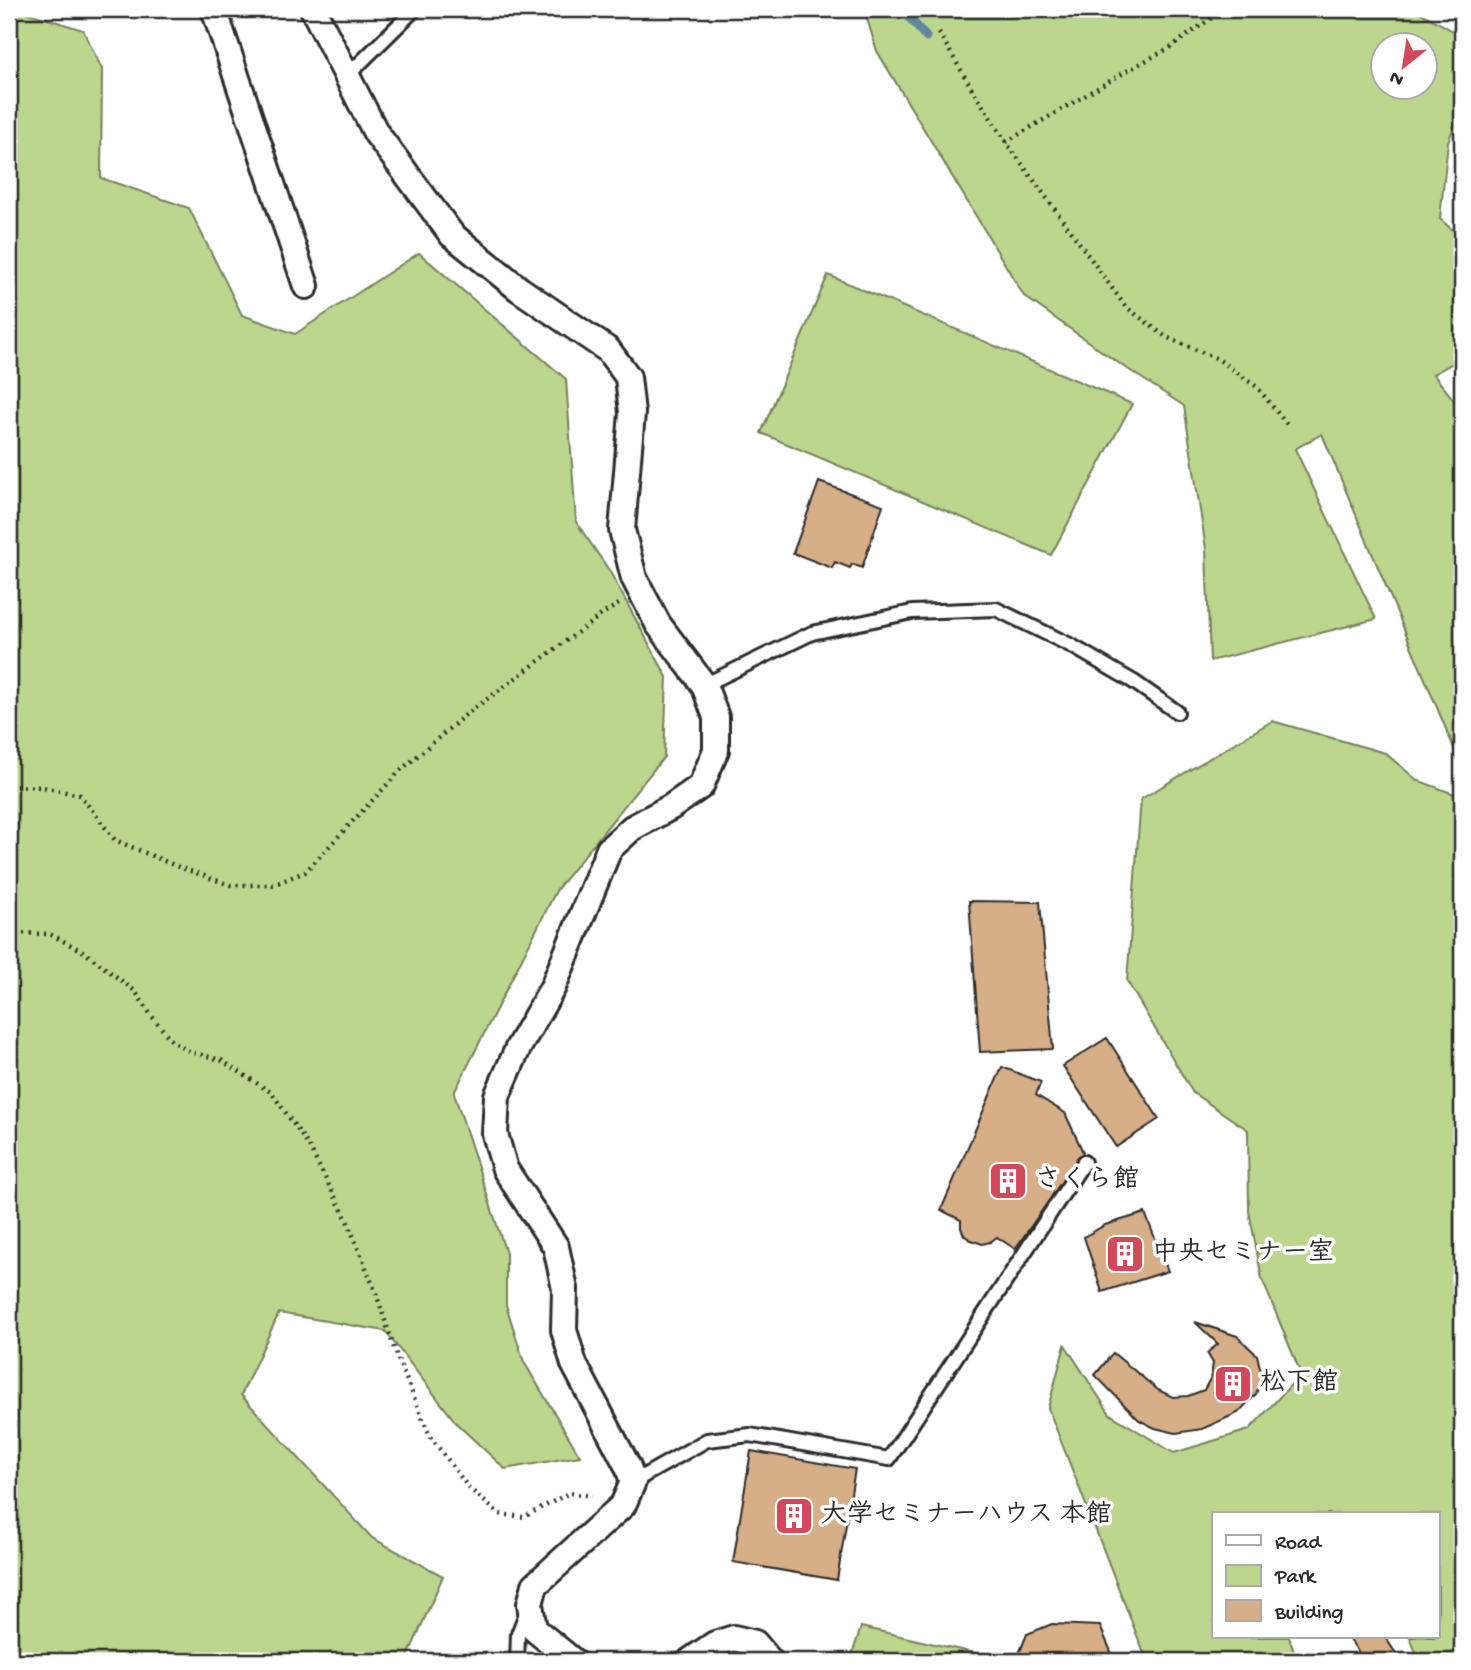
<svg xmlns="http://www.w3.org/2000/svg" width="1471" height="1670" font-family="'Gochi Hand','Klee One',sans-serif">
  <rect width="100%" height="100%" fill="#fff"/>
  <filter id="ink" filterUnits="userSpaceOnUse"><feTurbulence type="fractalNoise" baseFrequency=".0143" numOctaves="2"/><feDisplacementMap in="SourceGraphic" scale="14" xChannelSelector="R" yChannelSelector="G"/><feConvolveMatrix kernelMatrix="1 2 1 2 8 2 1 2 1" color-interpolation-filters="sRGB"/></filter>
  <g filter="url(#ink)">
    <g fill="#bdd68d" stroke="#74805c" stroke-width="2" fill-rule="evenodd">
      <polygon points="9,9 16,9 83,30 102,69 101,178 189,208 242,315 295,334 419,253 566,379 576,522 609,570 667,677 664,757 557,889 454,1093 506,1253 506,1305 524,1362 580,1456 505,1469 458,1425 385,1331 279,1313 241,1395 372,1538 443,1576 406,1661 9,1661"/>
      <path d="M864 9H1414L1462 36V107L1448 142 1440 219 1462 238V358L1433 374 1462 410V767L1322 434 1295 449 1376 619 1210 661 1206 549 1184 406 1111 358 1024 296 877 51ZM1384 46H1426V88H1384Z"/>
      <polygon points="828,275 1132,404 1051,555 761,433"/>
      <polygon points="1272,721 1385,753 1417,780 1462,797 1462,1661 1419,1661 1410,1637 1438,1637 1438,1514 1214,1514 1214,1637 1289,1637 1297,1661 1147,1661 1048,1408 1065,1345 1110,1414 1174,1453 1249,1430 1301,1374 1262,1279 1249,1211 1248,1130 1193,1093 1127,981 1141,799"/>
      <polygon points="861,1627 996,1658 997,1661 850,1661"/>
    </g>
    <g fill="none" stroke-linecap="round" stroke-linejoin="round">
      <polyline stroke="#62879c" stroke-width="9" points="902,9 926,37"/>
    </g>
    <g fill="#d6ae87" stroke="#2b2b2b" stroke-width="2">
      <polygon points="819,482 883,505 862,568 852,564 850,568 835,562 832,568 793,553"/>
      <polygon points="969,901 1040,902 1053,1049 980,1052"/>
      <polygon points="1107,1038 1159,1119 1116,1147 1063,1066"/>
      <polygon points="1002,1067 1041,1082 1036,1095 1065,1113 1083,1152 1015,1249 997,1237 990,1242 982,1244 969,1239 964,1235 961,1228 961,1220 941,1210"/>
      <polygon points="1145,1213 1168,1271 1102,1292 1084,1237 1105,1225"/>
      <polygon points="1195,1322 1237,1336 1257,1355 1262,1376 1256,1394 1238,1413 1202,1429 1176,1433 1155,1428 1139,1420 1095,1375 1113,1353 1158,1390 1173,1397 1188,1396 1204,1390 1211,1377 1213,1363 1207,1353 1218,1344"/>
      <polygon points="751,1451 855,1469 837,1580 733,1562"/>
      <polygon points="1052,1624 1100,1626 1115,1661 1016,1661 1027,1634"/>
      <polygon points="1348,1637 1385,1637 1401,1661 1346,1661 1359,1653"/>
    </g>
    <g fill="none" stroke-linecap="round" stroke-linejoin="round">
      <g stroke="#2b2b2b" stroke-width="18">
        <g id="lane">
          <polyline points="347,76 415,9"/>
          <polyline points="704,685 812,633 912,612 996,609 1072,646 1134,682 1177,712"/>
          <polyline points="633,1482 707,1440 750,1435 889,1459 1084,1162"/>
          <polyline points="517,1661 518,1634 527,1611"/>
        </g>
      </g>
      <g stroke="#2b2b2b" stroke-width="30">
        <g id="street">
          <polyline points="214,9 306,286"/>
          <polyline points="313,9 376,133 452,235 519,289 608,350 628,377 632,413 622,530 634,578 658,624 704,685 716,717 716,750 701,786 671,807 632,828 609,849 553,987 518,1048 497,1096 495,1134 505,1169 556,1247 565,1289 564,1330 574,1364 628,1467 633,1482 623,1505 535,1585 530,1604 534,1629 573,1661"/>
          <polyline points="690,1661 715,1644 734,1638 755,1643 770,1661"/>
        </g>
      </g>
      <g stroke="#2b2b2b" stroke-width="4.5" stroke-dasharray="2 5" stroke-linecap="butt">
        <polyline points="939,33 971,87 1006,142 1125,306 1166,337 1218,359 1257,387 1289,427"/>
        <polyline points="1006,142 1125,72 1171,47 1224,9"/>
        <polyline points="9,786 43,787 80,795 115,840 176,866 230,885 272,885 305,872 401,770 464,716 604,613 619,604"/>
        <polyline points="9,933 50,934 84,952 135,991 151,1015 172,1041 190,1052 221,1060 272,1093 308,1145 346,1218 376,1293 397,1357 430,1436 468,1487 499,1514 524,1517 569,1493 592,1496"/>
      </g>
      <use href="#lane" stroke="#fff" stroke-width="12"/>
      <use href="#street" stroke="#fff" stroke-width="24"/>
    </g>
  </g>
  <defs>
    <g id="building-square" transform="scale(2.0125)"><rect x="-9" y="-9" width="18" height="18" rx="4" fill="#d1495b" stroke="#fff"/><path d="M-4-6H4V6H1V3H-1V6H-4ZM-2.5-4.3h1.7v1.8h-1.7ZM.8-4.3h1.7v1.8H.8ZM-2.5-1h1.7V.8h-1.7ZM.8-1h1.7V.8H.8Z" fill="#fff"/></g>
  </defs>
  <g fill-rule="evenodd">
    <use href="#building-square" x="1008" y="1181"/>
    <use href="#building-square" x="1125" y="1254"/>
    <use href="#building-square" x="1233" y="1384"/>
    <use href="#building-square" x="794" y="1516"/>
  </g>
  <g text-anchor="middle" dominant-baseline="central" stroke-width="7" stroke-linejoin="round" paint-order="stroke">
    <g font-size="26" font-weight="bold" fill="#2b2b2b" stroke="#fff" text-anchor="start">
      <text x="1035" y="1181">さくら館</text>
      <text x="1152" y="1254">中央セミナー室</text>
      <text x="1260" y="1384">松下館</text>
      <text x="821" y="1516">大学セミナーハウス 本館</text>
    </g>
  </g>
  <rect width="1471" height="1670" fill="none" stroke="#fff" stroke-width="35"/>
  <rect x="18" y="18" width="1436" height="1635" fill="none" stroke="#2b2b2b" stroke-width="2.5" filter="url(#ink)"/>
  <rect x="1212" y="1512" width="228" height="126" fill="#ffffff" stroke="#aaaaaa" stroke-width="2"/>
  <rect x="1226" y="1535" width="35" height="10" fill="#ffffff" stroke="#aaaaaa" stroke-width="2"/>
  <text x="1275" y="1548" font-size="21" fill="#2b2b2b">Road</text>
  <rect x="1226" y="1565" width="35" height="21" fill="#bdd68d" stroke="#aaaaaa" stroke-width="2"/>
  <text x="1275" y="1582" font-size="21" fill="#2b2b2b">Park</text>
  <rect x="1226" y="1600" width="35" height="21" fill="#d6ae87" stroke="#aaaaaa" stroke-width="2"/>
  <text x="1275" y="1618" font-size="21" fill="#2b2b2b">Building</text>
  <g transform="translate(1404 66) rotate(210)"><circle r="33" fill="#ffffff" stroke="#aaaaaa" stroke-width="2"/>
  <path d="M0-5L12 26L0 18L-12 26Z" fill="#d1495b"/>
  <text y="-10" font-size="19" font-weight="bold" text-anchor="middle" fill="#2b2b2b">N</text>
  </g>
</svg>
